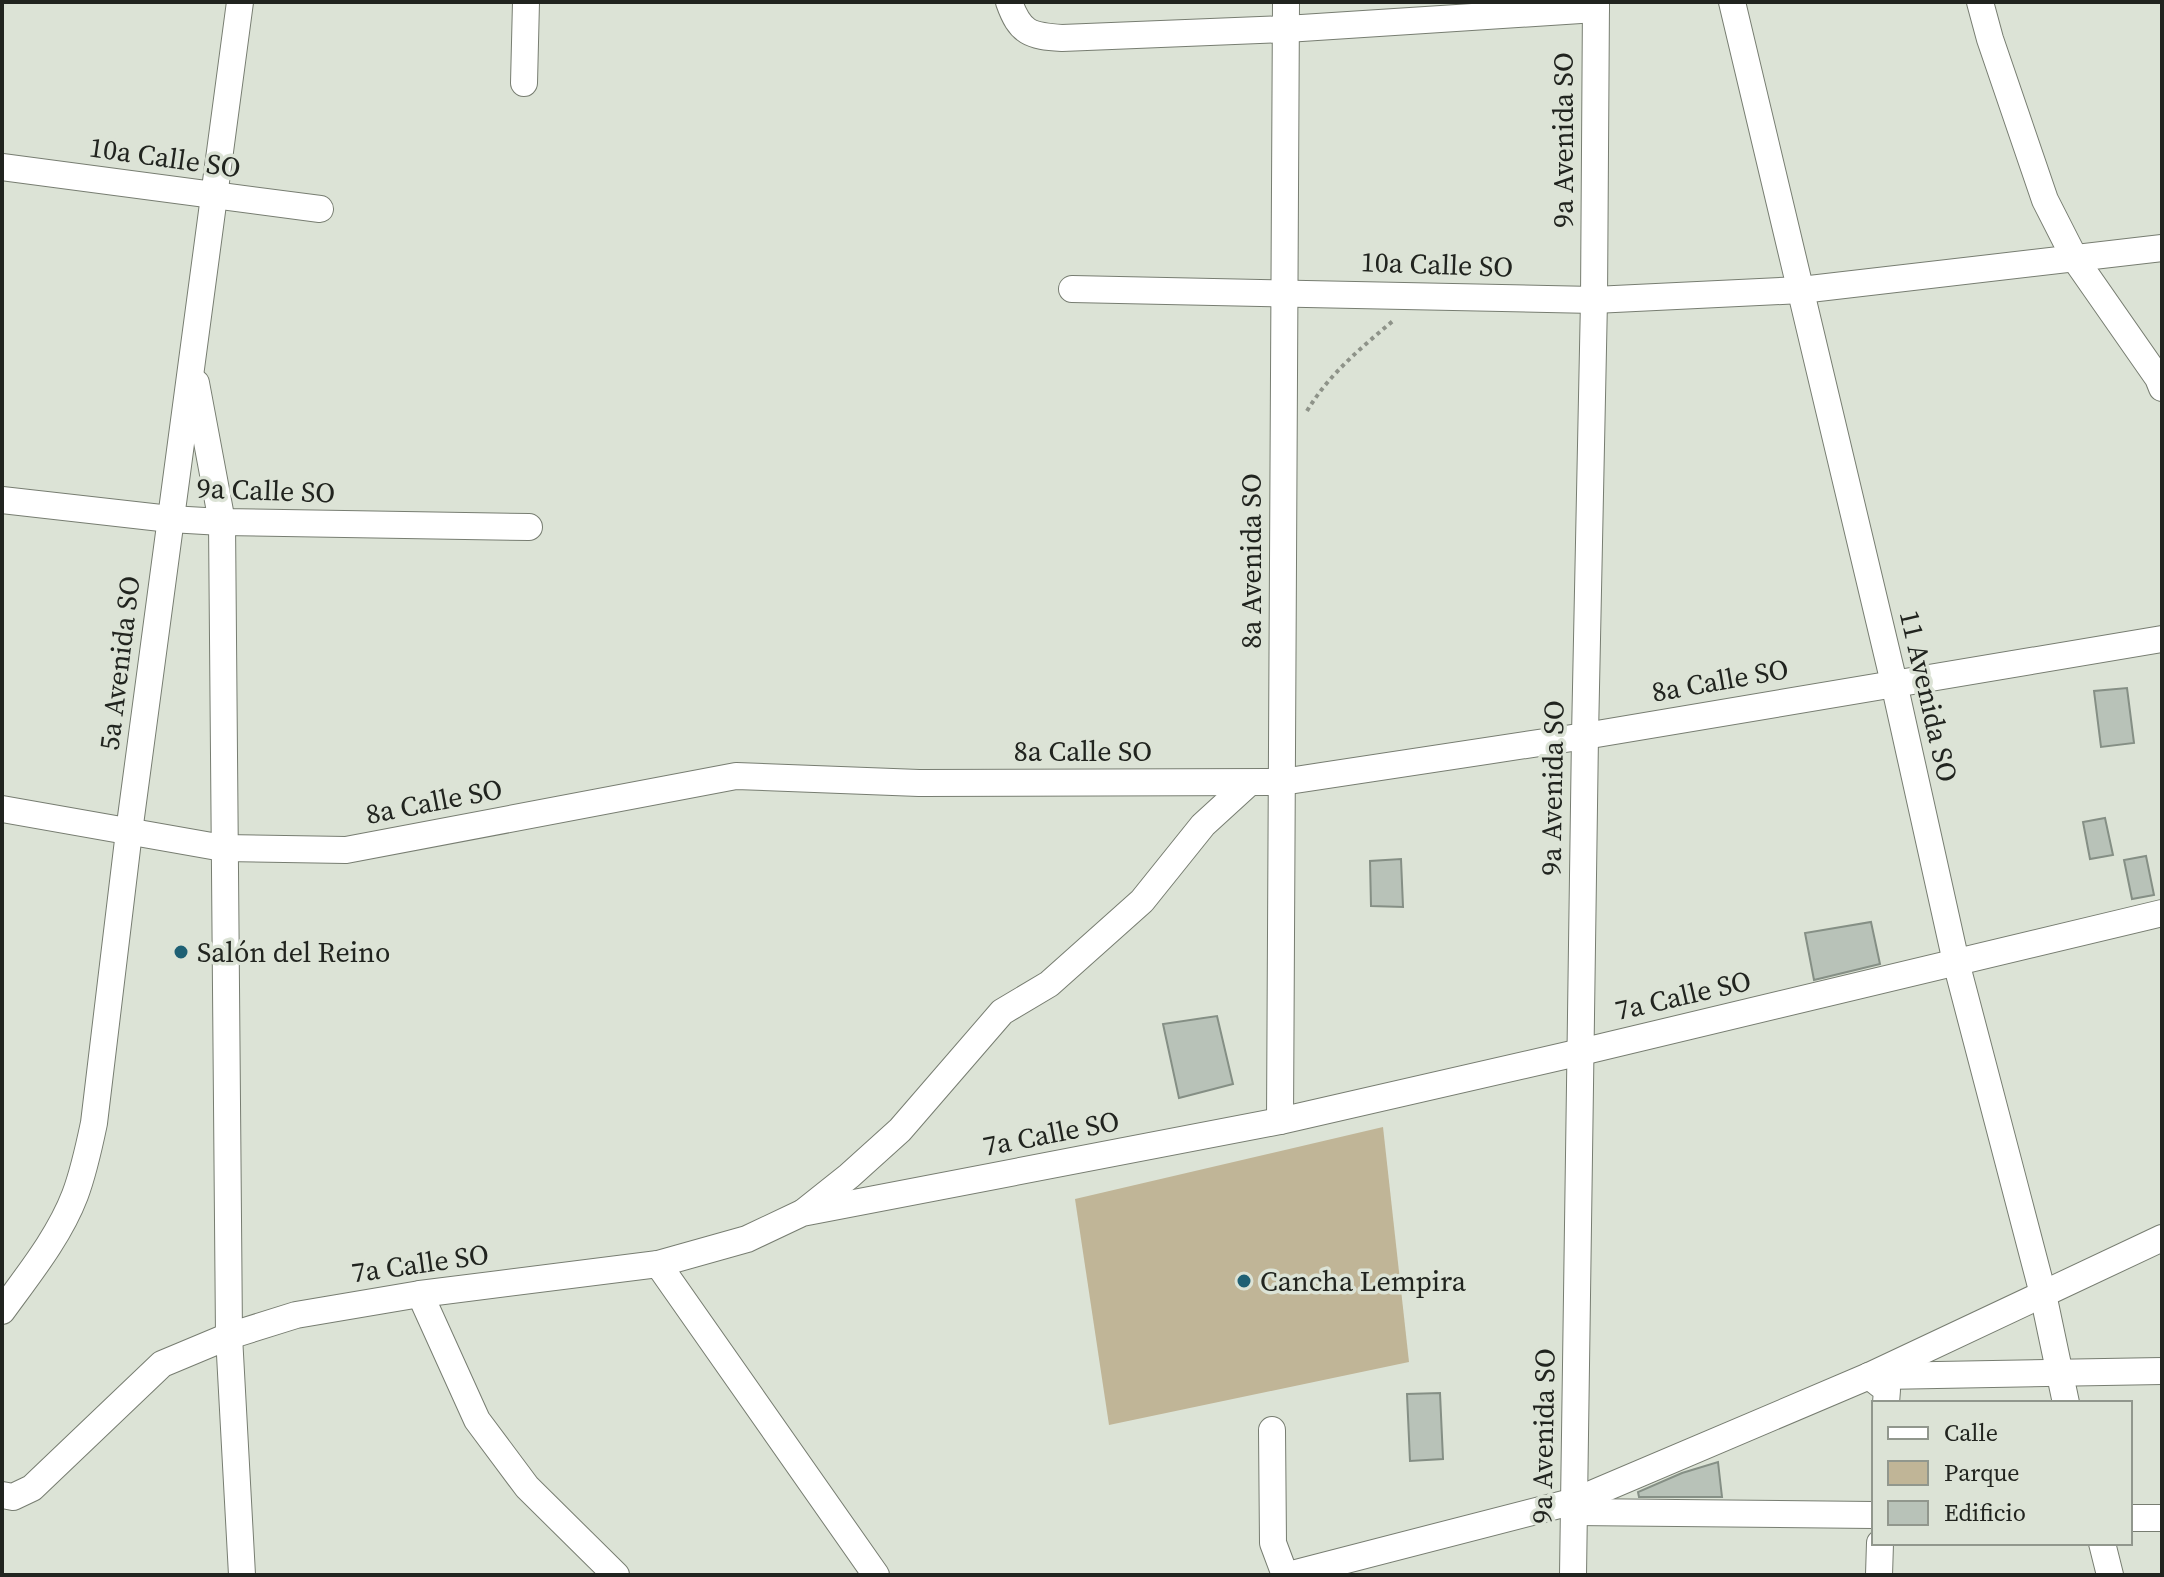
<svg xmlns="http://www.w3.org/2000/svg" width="2164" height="1577" font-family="'Source Serif 4',serif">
  <rect width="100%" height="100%" fill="#dce3d6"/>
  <polygon fill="#c0b597" points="1383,1127 1409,1362 1109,1425 1075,1199"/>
  <g fill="#b8c2b8" stroke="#858f85" stroke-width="2">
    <polygon points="2127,688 2134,743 2101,747 2094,691"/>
    <polygon points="2105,818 2113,855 2090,859 2083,822"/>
    <polygon points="2146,856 2154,895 2132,899 2124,860"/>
    <polygon points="1401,859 1403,907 1371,906 1370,861"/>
    <polygon points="1871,922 1880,964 1814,980 1805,933"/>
    <polygon points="1217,1016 1233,1084 1179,1098 1163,1024"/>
    <polygon points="1440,1393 1443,1459 1410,1461 1407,1394"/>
    <polygon points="1718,1462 1722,1497 1639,1497 1638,1492 1682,1473"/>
  </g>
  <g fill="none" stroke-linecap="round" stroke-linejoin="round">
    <g stroke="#777d71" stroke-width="28">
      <g id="minor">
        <path d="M1009 2C1020 33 1030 36 1062 38L1286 29 1596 9"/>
        <polyline points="1732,2 1894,683 1956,962 2043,1294 2066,1403"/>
        <polyline points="1980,2 1990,39 2045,200 2075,259 2158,378 2162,388"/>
        <polyline points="524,83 526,2"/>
        <polyline points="2,167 320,209"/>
        <polyline points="1072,289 1594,300 1801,290 2162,248"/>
        <polyline points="196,383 222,522 229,1336 242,1575"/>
        <polyline points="2,500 170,519 222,522 529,527"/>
        <polyline points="2,809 223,848 346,850 736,776 919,783 1282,782 1585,736 2162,639"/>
        <polyline points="1280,1121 1286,2"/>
        <polyline points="805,1211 849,1176 900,1130 1002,1012 1049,984 1142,901 1203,825 1249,783"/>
        <polyline points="658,1264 876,1575"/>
        <polyline points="420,1294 477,1420 527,1487 616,1575"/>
        <path d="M2 1311C28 1275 59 1237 75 1195 84 1171 89 1147 94 1123L129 832 240 2"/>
        <polyline points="1869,1376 1887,1390 1886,1403"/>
        <polyline points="1882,1376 2162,1371"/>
        <polyline points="1272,1430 1273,1543 1285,1575"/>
        <polyline points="2,1495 13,1497 32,1488 162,1364 229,1336 296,1315 420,1294 658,1264 747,1239 802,1213 1280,1121 1581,1052 2162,913"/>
        <polyline points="1574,1512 1874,1515"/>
        <polyline points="2130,1518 2162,1518"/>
        <polyline points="2102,1543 2110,1575"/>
        <polyline points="1288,1575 1575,1501 1869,1376 2162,1238"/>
        <polyline points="1573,1575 1585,736 1594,300 1596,2"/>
        <polyline points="1879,1575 1880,1543"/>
      </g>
    </g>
    <path stroke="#8e9389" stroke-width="4" stroke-dasharray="4 4" stroke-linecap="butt" d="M1307 411C1329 374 1362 347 1394 320"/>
    <use href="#minor" stroke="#fff" stroke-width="26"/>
  </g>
  <g fill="#1e6074" stroke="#dce3d6" stroke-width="3">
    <circle cx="181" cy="952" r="8"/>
    <circle cx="1244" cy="1281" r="8"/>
  </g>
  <g text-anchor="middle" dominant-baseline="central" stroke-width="7" stroke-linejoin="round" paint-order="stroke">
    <g font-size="28" fill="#21241f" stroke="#dce3d6">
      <text transform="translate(1563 140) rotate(-90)">9a Avenida SO</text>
      <text transform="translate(165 157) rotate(8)">10a Calle SO</text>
      <text transform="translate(1437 264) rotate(2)">10a Calle SO</text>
      <text transform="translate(266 490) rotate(2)">9a Calle SO</text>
      <text transform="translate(1251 561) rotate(-90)">8a Avenida SO</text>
      <text transform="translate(119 663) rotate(-83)">5a Avenida SO</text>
      <text transform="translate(1720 680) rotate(-10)">8a Calle SO</text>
      <text transform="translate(1929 696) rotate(77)">11 Avenida SO</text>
      <text x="1083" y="751">8a Calle SO</text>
      <text transform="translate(1552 788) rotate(-89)">9a Avenida SO</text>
      <text transform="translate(434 801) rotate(-11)">8a Calle SO</text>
      <text transform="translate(1683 995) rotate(-13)">7a Calle SO</text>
      <text transform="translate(1051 1133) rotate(-11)">7a Calle SO</text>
      <text transform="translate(420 1263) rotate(-8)">7a Calle SO</text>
      <text transform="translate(1543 1436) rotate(-89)">9a Avenida SO</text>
    </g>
    <g font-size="28" fill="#21241f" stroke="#dce3d6" text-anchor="start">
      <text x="197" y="952">Salón del Reino</text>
      <text x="1260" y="1281">Cancha Lempira</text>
    </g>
  </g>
  <rect width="2164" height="1577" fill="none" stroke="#21241f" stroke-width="8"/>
  <rect x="1872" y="1401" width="260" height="144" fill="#dce3d6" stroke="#91978d" stroke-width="2"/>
  <rect x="1888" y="1427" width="40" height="12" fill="#ffffff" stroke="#91978d" stroke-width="2"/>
  <text x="1944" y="1441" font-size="24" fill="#21241f">Calle</text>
  <rect x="1888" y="1461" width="40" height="24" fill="#c0b597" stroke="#91978d" stroke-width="2"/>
  <text x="1944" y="1481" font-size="24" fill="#21241f">Parque</text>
  <rect x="1888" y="1501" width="40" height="24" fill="#b8c2b8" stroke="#91978d" stroke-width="2"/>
  <text x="1944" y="1521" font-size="24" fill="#21241f">Edificio</text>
</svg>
